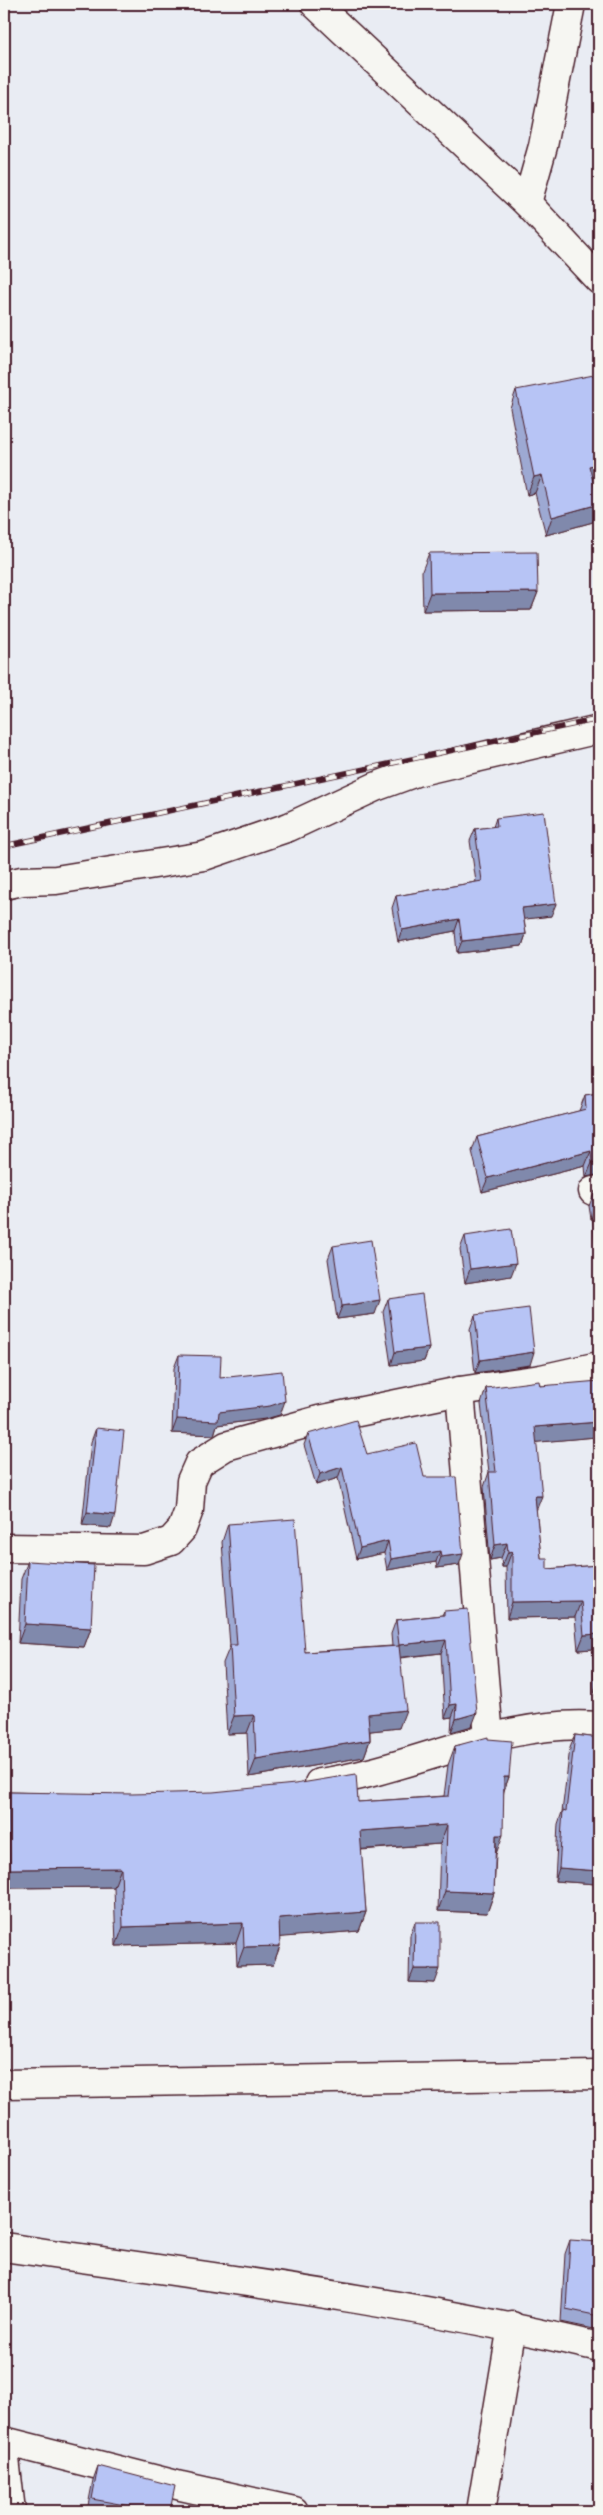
<svg xmlns="http://www.w3.org/2000/svg" width="603" height="2515" font-family="Dekko,sans-serif">
  <rect width="100%" height="100%" fill="#e9ecf3"/>
  <filter id="ink" filterUnits="userSpaceOnUse"><feTurbulence type="fractalNoise" baseFrequency=".02" numOctaves="2"/><feDisplacementMap in="SourceGraphic" scale="10" xChannelSelector="R" yChannelSelector="G"/><feConvolveMatrix kernelMatrix="1 2 1 2 8 2 1 2 1" color-interpolation-filters="sRGB"/></filter>
  <g filter="url(#ink)">
    <g fill="none" stroke-linecap="round" stroke-linejoin="round">
      <g stroke="#4a1f2b" stroke-width="31">
        <g id="minor">
          <polyline points="315,4 527,203 599,280"/>
          <polyline points="527,203 543,146 571,4"/>
          <polyline points="4,885 22,881 56,880 204,856 289,827 375,787 416,772 599,729"/>
          <polyline points="593,1191 599,1190"/>
          <polyline points="460,1391 489,1738"/>
          <polyline points="4,1548 144,1550 171,1541 182,1529 189,1510 191,1481 199,1463 226,1446 319,1420 460,1391 541,1379 599,1366"/>
          <path d="M319 1783C414 1770 502 1718 599 1726"/>
          <polyline points="4,2084 599,2075"/>
          <path d="M4 2247C203 2276 403 2300 599 2347"/>
          <polyline points="4,2441 181,2486 294,2511"/>
          <polyline points="4,2450 11,2511"/>
          <polyline points="481,2511 512,2326"/>
        </g>
      </g>
      <use href="#minor" stroke="#f6f6f2" stroke-width="28"/>
      <g stroke="#4a1f2b" stroke-width="5.5">
        <polyline id="rail" points="4,846 599,719"/>
      </g>
      <use href="#rail" stroke="#f6f6f2" stroke-width="4" stroke-dasharray="11" stroke-linecap="butt"/>
    </g>
    <g fill="#9da9d3" stroke="#4a1f2b">
      <polygon points="516,390 599,481 593,482 593,522 546,535 535,493 527,495 510,408"/>
      <polygon points="429,553 538,592 531,610 423,611 422,571"/>
      <polygon points="496,818 551,916 524,919 526,934 522,946 457,953 455,931 398,942 392,908 396,896 476,882 470,841 475,829 493,827"/>
      <polygon points="599,1093 599,1175 596,1175 586,1177 585,1166 482,1192 472,1151 477,1137 579,1111 585,1095"/>
      <polygon points="595,1191 599,1191 599,1289 598,1289 593,1219 591,1219 589,1206"/>
      <polygon points="465,1236 511,1276 465,1283 460,1249"/>
      <polygon points="333,1246 375,1314 337,1319 328,1259"/>
      <polygon points="388,1299 429,1348 424,1361 391,1365 383,1312"/>
      <polygon points="475,1315 530,1365 475,1373 470,1329"/>
      <polygon points="179,1355 220,1378 280,1415 265,1419 217,1425 214,1435 172,1433 174,1368"/>
      <polygon points="540,1386 599,1389 599,1429 596,1437 536,1442 536,1510 541,1558 547,1569 599,1565 599,1693 594,1693 593,1649 578,1650 575,1617 507,1618 506,1567 502,1567 501,1558 490,1560 484,1487 489,1472 481,1404 486,1388"/>
      <polygon points="96,1428 111,1528 82,1525 91,1442"/>
      <polygon points="308,1434 367,1454 424,1477 459,1565 437,1568 436,1562 387,1570 384,1553 356,1559 338,1478 316,1485 304,1445"/>
      <polygon points="228,1524 305,1652 392,1646 391,1634 396,1620 442,1615 444,1611 472,1726 451,1732 452,1717 445,1718 441,1653 400,1658 399,1728 370,1731 370,1740 364,1757 249,1777 247,1733 227,1734 223,1663 230,1646 222,1542"/>
      <polygon points="28,1561 91,1628 84,1647 18,1643 21,1579"/>
      <polygon points="575,1735 599,1738 599,1874 596,1884 555,1881 558,1824 562,1812 570,1748"/>
      <polygon points="488,1739 509,1777 504,1790 496,1854 494,1893 487,1913 438,1911 440,1844 361,1850 366,1912 359,1931 279,1937 280,1946 273,1965 237,1966 236,1943 116,1946 114,1887 4,1888 4,1807 9,1792 358,1802 444,1796 448,1765 455,1746"/>
      <polygon points="415,1922 435,1983 409,1982 410,1935"/>
      <polygon points="570,2240 599,2316 594,2329 561,2322 565,2254"/>
      <polygon points="98,2466 170,2511 87,2511 93,2480"/>
    </g>
    <g fill="#8089ac" stroke="#4a1f2b">
      <polygon points="599,464 599,481 583,484 589,466"/>
      <polygon points="542,475 535,493 527,495 534,477"/>
      <polygon points="599,504 593,522 546,535 552,517"/>
      <polygon points="538,592 531,610 423,611 430,593"/>
      <polygon points="556,904 551,916 518,920 522,908"/>
      <polygon points="459,919 455,931 398,942 402,930"/>
      <polygon points="526,934 522,946 457,953 462,941"/>
      <polygon points="591,1151 585,1166 482,1192 488,1178"/>
      <polygon points="599,1161 599,1175 596,1175 586,1177 592,1163"/>
      <polygon points="596,1204 598,1204 593,1219 591,1219"/>
      <polygon points="516,1263 511,1276 465,1283 470,1269"/>
      <polygon points="380,1300 375,1314 337,1319 342,1306"/>
      <polygon points="429,1348 424,1361 391,1365 395,1352"/>
      <polygon points="534,1352 530,1365 475,1373 480,1360"/>
      <polygon points="285,1401 280,1415 265,1419 217,1425 214,1435 172,1433 177,1419"/>
      <polygon points="599,1422 599,1429 596,1437 529,1443 535,1427"/>
      <polygon points="342,1467 338,1478 316,1485 320,1474"/>
      <polygon points="535,1496 542,1496 536,1511"/>
      <polygon points="87,1512 115,1515 111,1528 82,1525"/>
      <polygon points="388,1541 384,1553 356,1559 360,1548"/>
      <polygon points="507,1543 501,1558 490,1560 495,1545"/>
      <polygon points="440,1551 436,1562 387,1570 391,1559"/>
      <polygon points="512,1551 506,1567 502,1567 508,1552"/>
      <polygon points="463,1554 459,1565 437,1568 441,1557"/>
      <polygon points="581,1601 575,1617 507,1618 512,1602"/>
      <polygon points="25,1624 91,1628 84,1647 18,1643"/>
      <polygon points="599,1634 593,1649 578,1650 584,1635"/>
      <polygon points="446,1640 441,1653 394,1658 399,1645"/>
      <polygon points="599,1679 599,1693 594,1693"/>
      <polygon points="457,1704 452,1717 445,1718 450,1705"/>
      <polygon points="406,1710 399,1728 362,1732 368,1714"/>
      <polygon points="477,1713 472,1726 451,1732 456,1719"/>
      <polygon points="254,1715 247,1733 227,1734 234,1716"/>
      <polygon points="370,1740 364,1757 249,1777 256,1759"/>
      <polygon points="504,1777 509,1777 502,1796"/>
      <polygon points="447,1825 440,1844 353,1850 360,1831"/>
      <polygon points="496,1835 503,1835 496,1854"/>
      <polygon points="121,1868 114,1887 4,1888 10,1869"/>
      <polygon points="559,1868 599,1871 599,1874 596,1884 555,1881"/>
      <polygon points="445,1891 494,1893 487,1913 438,1911"/>
      <polygon points="366,1912 359,1931 272,1938 279,1918"/>
      <polygon points="243,1923 236,1943 116,1946 123,1927"/>
      <polygon points="280,1946 273,1965 237,1966 244,1947"/>
      <polygon points="414,1969 440,1969 435,1983 409,1982"/>
    </g>
    <g fill="#b7c4f5" stroke="#4a1f2b">
      <polygon points="599,374 599,464 589,466 599,504 552,517 542,475 534,477 516,390"/>
      <polygon points="537,552 538,592 430,593 429,553"/>
      <polygon points="544,812 556,904 522,908 526,934 462,941 459,919 402,930 396,896 482,881 475,829 497,826 496,818"/>
      <polygon points="599,1093 599,1161 592,1163 591,1151 488,1178 477,1137 586,1109 585,1095"/>
      <polygon points="595,1191 599,1191 599,1221 598,1204 596,1204"/>
      <polygon points="511,1229 516,1263 470,1269 465,1236"/>
      <polygon points="371,1240 380,1300 342,1306 333,1246"/>
      <polygon points="422,1294 429,1348 395,1352 388,1299"/>
      <polygon points="529,1308 534,1352 480,1360 475,1315"/>
      <polygon points="179,1355 221,1356 220,1378 282,1371 285,1401 270,1406 219,1412 218,1421 177,1419"/>
      <polygon points="539,1381 540,1386 599,1381 599,1422 535,1427 542,1496 535,1496 541,1558 547,1558 547,1569 599,1565 599,1656 599,1634 584,1635 581,1601 512,1602 512,1551 508,1552 507,1543 495,1545 489,1472 496,1472 486,1388"/>
      <polygon points="356,1420 367,1454 416,1443 424,1477 456,1477 463,1554 441,1557 440,1551 391,1559 388,1541 360,1548 342,1467 320,1474 308,1434"/>
      <polygon points="96,1428 124,1431 115,1515 87,1512"/>
      <polygon points="295,1519 305,1652 399,1646 406,1710 368,1714 370,1740 256,1759 254,1715 234,1716 230,1645 237,1645 228,1524"/>
      <polygon points="28,1561 94,1565 91,1628 25,1624"/>
      <polygon points="468,1609 477,1713 456,1719 457,1704 450,1705 446,1640 399,1645 396,1620 444,1615 444,1611"/>
      <polygon points="575,1735 599,1738 599,1871 559,1868 563,1810 566,1811"/>
      <polygon points="488,1737 488,1739 512,1741 509,1777 504,1777 503,1835 496,1835 494,1893 445,1891 447,1825 360,1831 366,1912 279,1918 280,1946 244,1947 243,1923 123,1927 121,1868 10,1869 9,1792 132,1794 213,1792 295,1784 356,1774 358,1802 449,1796 455,1746"/>
      <polygon points="415,1922 440,1922 440,1969 414,1969"/>
      <polygon points="570,2240 599,2242 599,2316 566,2309"/>
      <polygon points="98,2466 175,2486 170,2511 157,2511 92,2499"/>
    </g>
  </g>
  <rect width="603" height="2515" fill="none" stroke="#f6f6f2" stroke-width="20"/>
  <rect x="10" y="10" width="583" height="2495" fill="none" stroke="#4a1f2b" stroke-width="2" filter="url(#ink)"/>
</svg>
